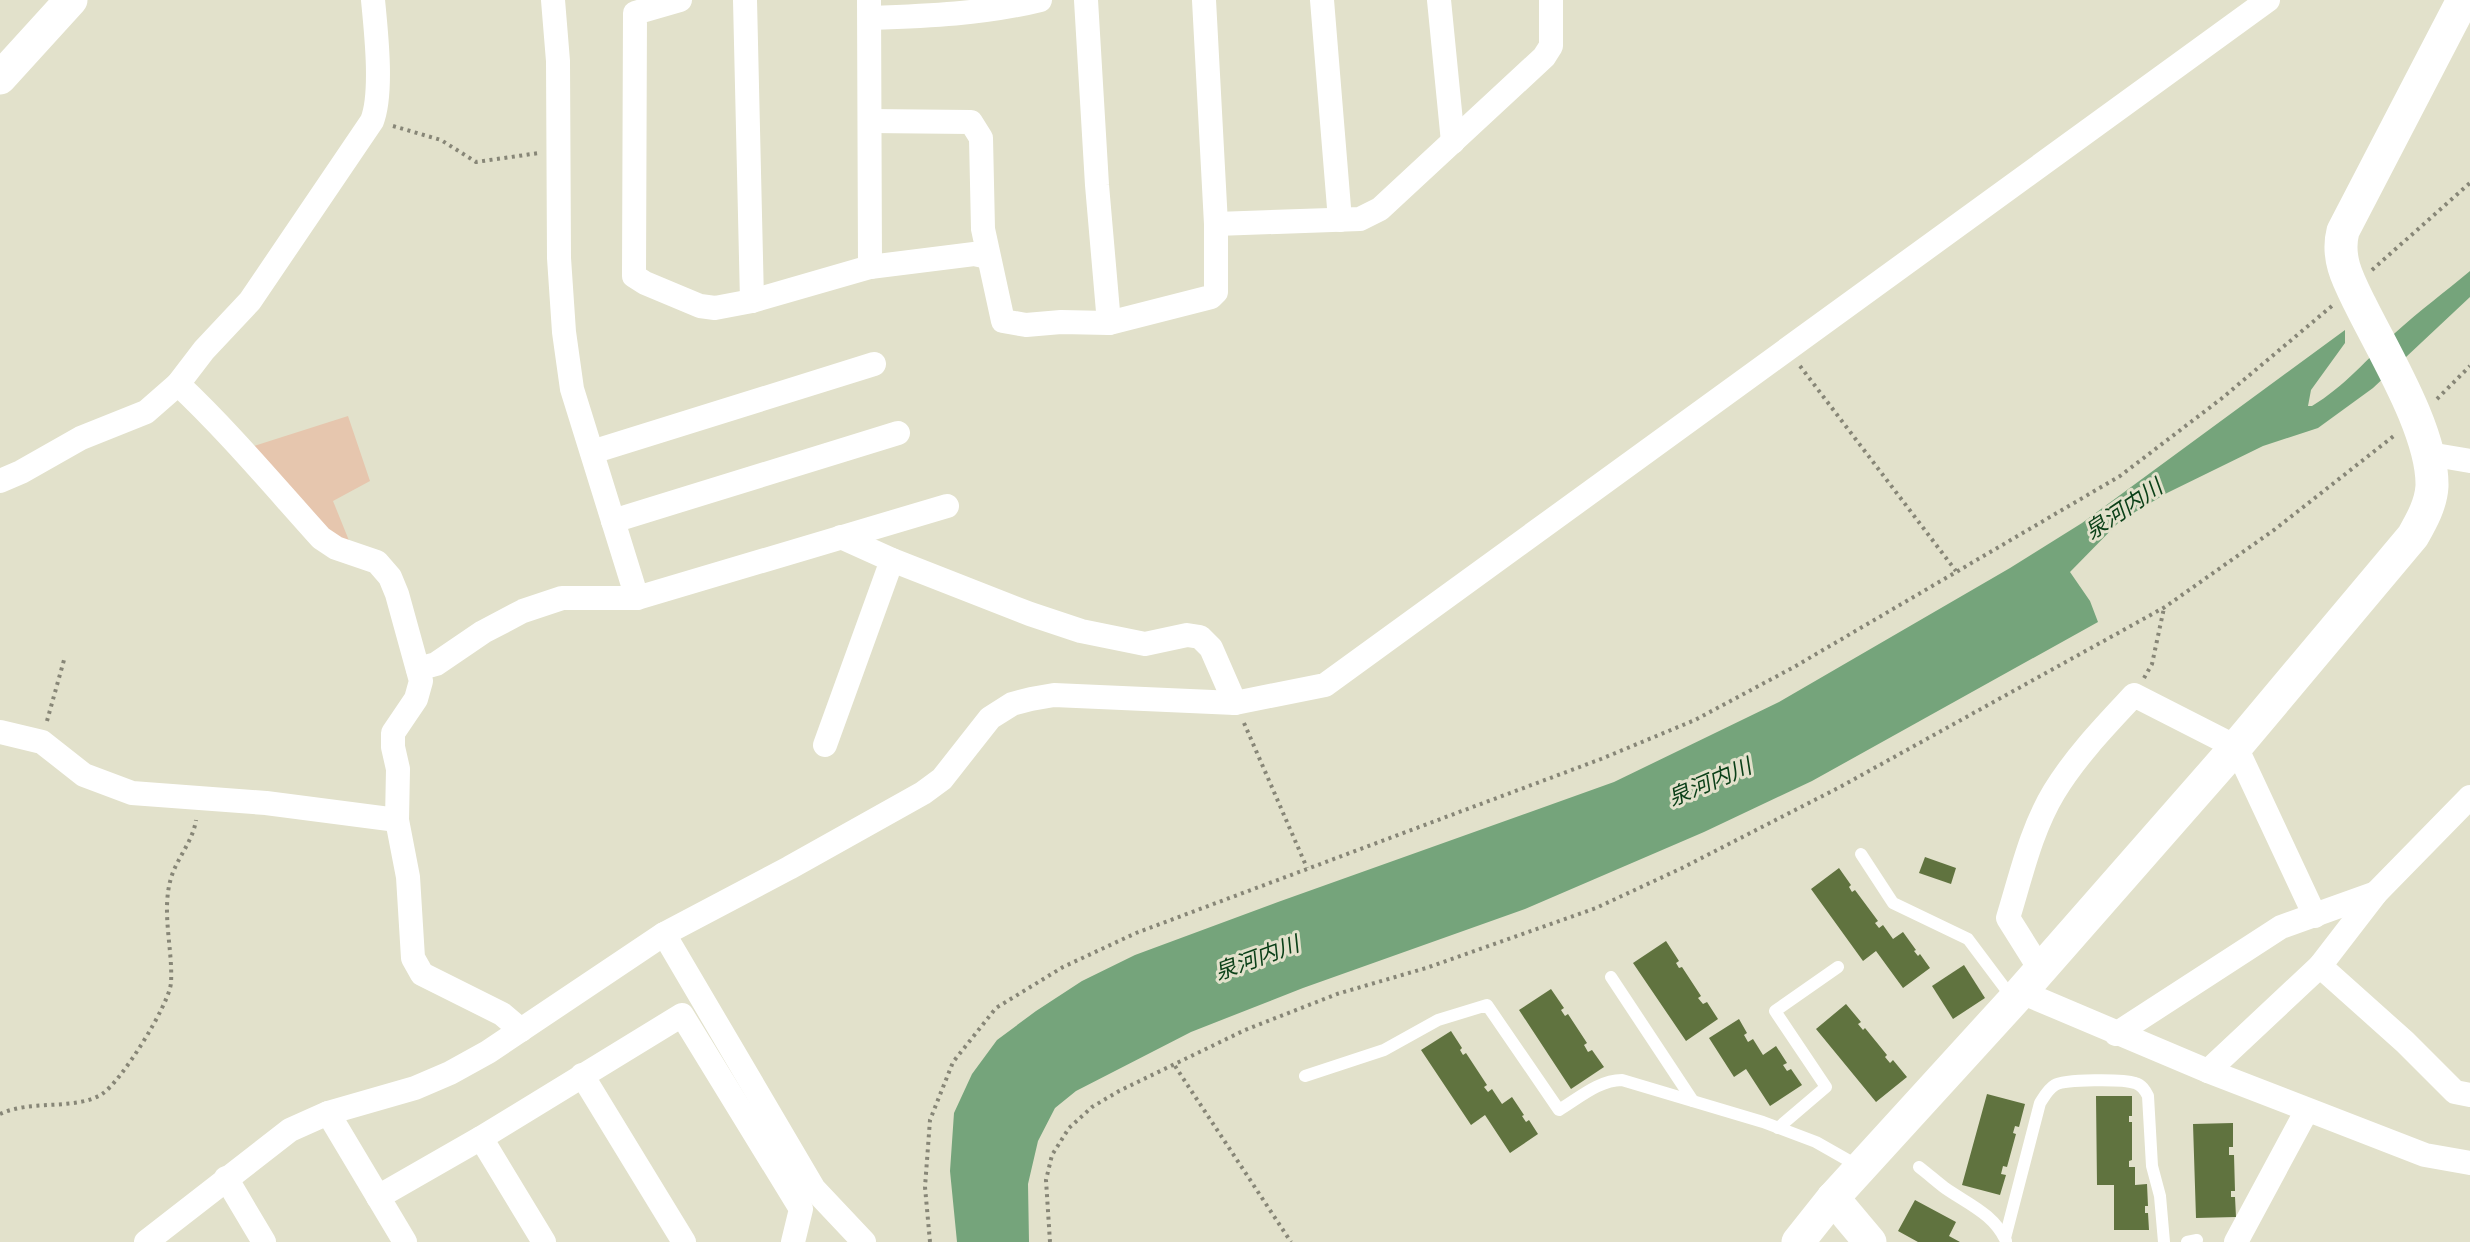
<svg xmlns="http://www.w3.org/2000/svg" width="2470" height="1242" font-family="'Sofia Sans Condensed','Noto Sans JP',sans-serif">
  <rect width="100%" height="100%" fill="#e2e1cb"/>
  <polygon fill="#e6c6ae" points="348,416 370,481 333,501 350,543 336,538 248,448"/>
  <path fill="#75a47b" d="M2470 271V297L2373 388 2318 428 2263 446 2167 493 2120 521 2070 572 2090 601 2098 622 1812 781 1704 832 1525 909 1303 988 1191 1032 1076 1091 1055 1108 1038 1141 1028 1184 1029 1242H957L950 1171 954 1113 972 1074 997 1040 1036 1011 1082 981 1135 955 1278 902 1614 782 1779 702 2010 568 2082 523 2345 330V343L2311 390 2308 406H2312C2344 387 2368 358 2395 333 2419 311 2445 292 2470 271Z"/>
  <g fill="#60733f">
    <polygon points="1925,857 1956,868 1951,884 1919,873"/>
    <polygon points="1839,868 1851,885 1849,887 1852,892 1855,890 1878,921 1875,923 1879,928 1883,925 1893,939 1903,932 1916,950 1914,951 1918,956 1920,954 1930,968 1903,988 1876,951 1863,961 1811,889"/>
    <polygon points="1666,941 1679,961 1676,963 1679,968 1682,967 1701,996 1698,998 1703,1004 1707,1002 1718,1019 1686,1041 1633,963"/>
    <polygon points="1964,965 1985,998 1953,1019 1932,986"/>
    <polygon points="1551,989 1564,1008 1561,1010 1565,1016 1568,1014 1587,1043 1584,1045 1588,1052 1592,1050 1604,1067 1571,1089 1519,1010"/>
    <polygon points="1846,1004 1861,1022 1858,1024 1863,1030 1865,1028 1887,1055 1885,1057 1890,1063 1893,1060 1907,1077 1876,1102 1816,1029"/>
    <polygon points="1739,1019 1747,1033 1744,1035 1748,1042 1753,1039 1763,1055 1776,1046 1787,1063 1783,1065 1787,1071 1791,1069 1802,1085 1770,1106 1746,1069 1734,1077 1709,1038"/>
    <polygon points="1451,1031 1462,1048 1460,1050 1463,1055 1466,1053 1487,1085 1484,1087 1488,1092 1492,1089 1502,1104 1512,1097 1524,1115 1522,1116 1526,1122 1529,1120 1538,1134 1510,1153 1485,1115 1471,1125 1421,1050"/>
    <polygon points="1987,1094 2025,1104 2019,1127 2015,1126 2013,1133 2016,1134 2007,1167 2003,1166 2001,1174 2006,1175 2000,1195 1962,1185"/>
    <polygon points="2096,1096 2132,1096 2132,1116 2129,1116 2129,1122 2132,1122 2132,1160 2129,1161 2129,1167 2135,1167 2135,1185 2147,1184 2148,1206 2145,1206 2145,1213 2148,1213 2149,1230 2114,1230 2114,1185 2097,1185"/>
    <polygon points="2233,1123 2233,1147 2229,1147 2229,1155 2234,1155 2235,1191 2231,1191 2231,1197 2235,1197 2236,1217 2196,1218 2193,1124"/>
    <polygon points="1915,1200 1956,1222 1949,1236 1960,1242 1918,1242 1898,1231"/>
  </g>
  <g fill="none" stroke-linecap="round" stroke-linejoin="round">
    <g stroke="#878677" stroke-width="4" stroke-dasharray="3 4.5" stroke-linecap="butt">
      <polyline points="393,126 441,140 476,162 539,153"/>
      <polyline points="2372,270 2470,183"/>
      <polyline points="1800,366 1956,571"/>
      <polyline points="2437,399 2470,366"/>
      <polyline points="2144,678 2152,664 2164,608"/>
      <polyline points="47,721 64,660"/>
      <polyline points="1244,723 1307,868"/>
      <polyline points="1175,1066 1291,1242"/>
      <path d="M0 1114C32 1099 75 1111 102 1094 121 1082 169 1005 171 983 173 949 161 912 171 878 177 858 193 841 196 820"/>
      <polyline points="930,1242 925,1187 930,1120 953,1062 996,1008 1063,967 1136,933 1601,759 1695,720 1794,667 2120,476 2221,399 2333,305"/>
      <polyline points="1050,1242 1046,1180 1052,1155 1069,1128 1092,1107 1119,1091 1245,1030 1337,994 1426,968 1596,908 1682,868 1840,787 2165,607 2274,530 2395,435"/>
    </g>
    <g stroke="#fff" stroke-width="12">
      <polyline points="1861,854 1893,903 1968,939 2013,999"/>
      <polyline points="1611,977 1693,1101"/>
      <path d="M1305 1076 1384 1050 1438 1020 1487 1005 1559 1110C1579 1098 1599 1080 1622 1080L1763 1122 1816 1142 1860 1167"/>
      <polyline points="1778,1128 1826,1087 1775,1011 1838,967"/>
      <path d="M1919 1167C1928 1174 1936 1181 1945 1188 1968 1204 1994 1214 2006 1241"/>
      <path d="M2005 1238 2040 1103C2044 1097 2048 1089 2055 1085 2064 1079 2124 1079 2135 1083 2142 1085 2145 1090 2148 1096L2152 1166 2160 1196 2164 1242"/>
      <polyline points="2187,1242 2197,1240"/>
    </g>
    <g stroke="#fff" stroke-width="24">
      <polyline points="553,0 558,61 559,258 564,332 572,389 637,598 947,506"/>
      <polyline points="680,0 635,13 634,276 645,283 700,306 715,308 752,301 870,267 974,254 988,257"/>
      <polyline points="745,0 752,301"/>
      <polyline points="869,0 870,267"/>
      <polyline points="1086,0 1097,185 1109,323"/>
      <polyline points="1322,0 1340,220"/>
      <polyline points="1439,0 1453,142"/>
      <path d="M870 18C927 16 984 14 1040 0"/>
      <polyline points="870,121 971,122 981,138 983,229 1003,321 1026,325 1061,322 1109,323 1211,297 1216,292 1216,224 1204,0"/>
      <polyline points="1216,224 1360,219 1380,209 1544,57 1551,46 1551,0"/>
      <path d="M178 384C229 432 274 486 321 538L336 548 377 562 390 577 397 594 421 681 416 699 393 733V747L398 769 397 820 408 877 413 958 422 974 502 1014 521 1030"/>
      <polyline points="592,452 874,364"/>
      <polyline points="2429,454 2470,461"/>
      <path d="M0 481 21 472 81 438 146 412 178 384 204 350 250 301 372 121C383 93 376 31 373 0"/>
      <polyline points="613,521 898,433"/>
      <polyline points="841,537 892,560 1030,614 1081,631 1145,644 1187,635 1200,637 1211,648 1235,703"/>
      <polyline points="418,669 436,664 483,632 523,611 562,598 637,598"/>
      <polyline points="0,732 42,742 84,775 132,793 266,803 397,820"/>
      <polyline points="825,745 892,560"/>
      <polyline points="664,934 814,1189 864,1242"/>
      <polyline points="2320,966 2405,1042 2455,1092 2470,1095"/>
      <path d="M2040 969 2008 918C2021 876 2031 830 2054 792 2076 756 2105 726 2134 695L2236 747 2315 916"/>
      <polyline points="2021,992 2208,1071 2425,1155 2470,1163"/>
      <polyline points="2116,1034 2281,927 2376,893"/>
      <polyline points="2208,1071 2320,966 2377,892 2470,797"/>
      <polyline points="582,1075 684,1242"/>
      <polyline points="328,1113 405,1242"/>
      <polyline points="481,1138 544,1242"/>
      <polyline points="226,1178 264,1242"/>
      <polyline points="378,1197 481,1138 682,1015 801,1209 793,1242"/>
      <polyline points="146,1242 290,1130 328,1113 415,1088 450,1073 488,1052 664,934 789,868 923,793 942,779 990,718 1012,704 1031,699 1054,695 1235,703 1325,685 2268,0"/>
      <polyline points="2236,1242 2307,1110"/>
    </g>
    <g stroke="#fff" stroke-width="33">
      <polyline points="1833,1198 1870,1242"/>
      <path d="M1798 1242 1833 1198 2021 992 2236 747 2413 536C2422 520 2431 504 2432 486 2433 432 2384 353 2360 304 2348 280 2336 258 2343 231L2463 0"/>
    </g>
    <polyline stroke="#fff" stroke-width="33" points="0,78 71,0"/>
  </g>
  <g text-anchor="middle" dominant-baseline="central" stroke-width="6" stroke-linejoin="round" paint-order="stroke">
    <g font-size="22" font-style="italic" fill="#0b4018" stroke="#e2e1cb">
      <text transform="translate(2124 510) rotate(-34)">泉河内川</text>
      <text transform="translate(1710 783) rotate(-23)">泉河内川</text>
      <text transform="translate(1257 959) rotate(-20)">泉河内川</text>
    </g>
  </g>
</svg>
